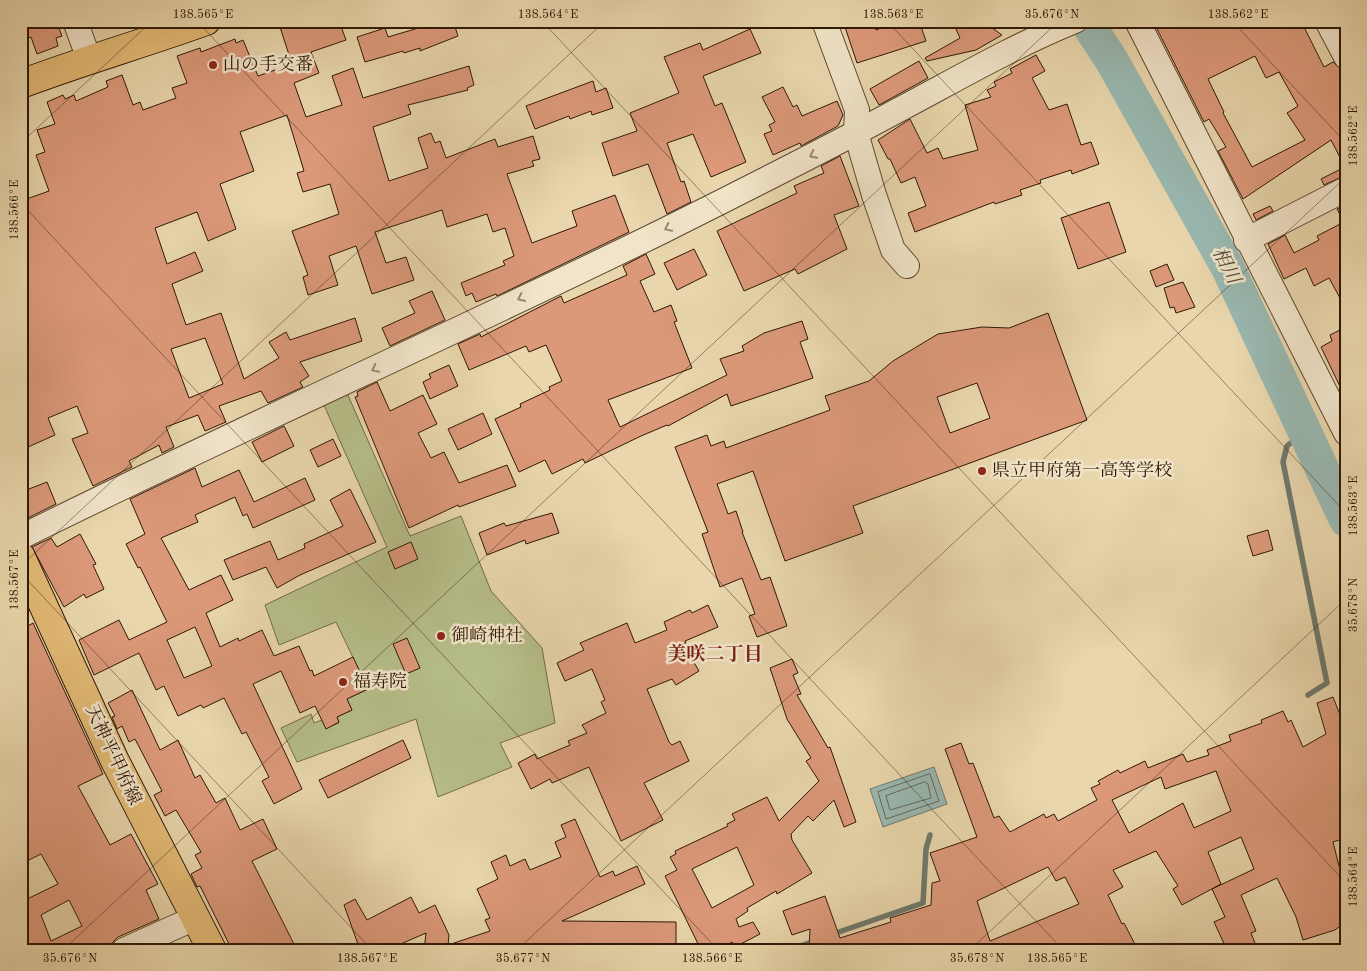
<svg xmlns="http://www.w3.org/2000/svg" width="1367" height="971" font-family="'Old Standard TT','Noto Serif JP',serif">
  <rect width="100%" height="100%" fill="#e9d6ac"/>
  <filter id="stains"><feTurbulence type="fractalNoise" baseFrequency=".004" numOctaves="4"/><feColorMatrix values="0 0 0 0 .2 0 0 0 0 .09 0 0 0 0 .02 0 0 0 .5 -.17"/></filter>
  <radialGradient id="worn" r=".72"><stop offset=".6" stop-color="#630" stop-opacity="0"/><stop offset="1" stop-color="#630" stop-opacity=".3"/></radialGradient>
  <polygon fill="#b6be89" stroke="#726b48" points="343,384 410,536 461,516 491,591 542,648 555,723 500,743 512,767 438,797 416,719 297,762 281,728 311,714 314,723 322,720 326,728 339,723 337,717 352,710 347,699 368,689 336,622 279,645 265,605 387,547 319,394"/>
  <polygon fill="#99b8b1" stroke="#6f786d" points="934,767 947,804 883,827 870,789"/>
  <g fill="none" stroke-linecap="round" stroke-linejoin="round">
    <g stroke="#64685c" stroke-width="1">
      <polygon points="930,774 939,801 886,819 878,792"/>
      <polygon points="925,782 928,784 931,798 890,810 886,796"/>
    </g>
    <g stroke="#6f786d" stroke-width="5.5">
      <polyline points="1304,432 1287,446 1283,462 1327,683 1308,695"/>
      <polyline points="833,934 923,903 926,849 930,835"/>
      <polyline points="788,950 815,941"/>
    </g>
    <polyline stroke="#99b8b1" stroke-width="34" points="1086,21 1112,61 1228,268 1346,520"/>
  </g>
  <g fill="#dc997a" stroke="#2f1806" fill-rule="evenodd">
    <polygon points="21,21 62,21 62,24 58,26 62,36 56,38 58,46 37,54 31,37 21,41"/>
    <path d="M278 21H339L346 40 311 52 319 73 294 83 306 117 342 105 332 76 353 68 363 98 469 66 474 85 467 88 468 90 408 105 411 114 373 127 389 181 428 168 418 138 431 133 435 143 440 141 446 158 495 139 498 147 533 136 540 159 532 161 534 166 507 174 532 243 577 226 572 211 615 195 629 232 497 296 496 294 476 302 472 293 466 296 461 283 505 265 503 261 514 256 505 228 493 232 487 214 447 227 442 210 375 232 386 263 406 257 414 280 372 294 356 246 329 256 338 285 308 295 303 277 308 275 292 231 339 214 330 184 303 192 297 173 304 171 287 115 240 132 254 171 220 184 236 229 208 241 197 212 155 228 167 264 195 252 203 271 172 284 186 325 221 313 244 379 279 358 269 342 286 332 290 340 355 318 362 341 300 362 309 376 300 382 303 387 268 403 261 391 219 406 226 422 205 431 198 415 166 427 174 447 162 453 159 445 129 461 132 467 93 486 72 439 88 433 77 406 48 418 55 435 28 447 21 431V275L27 273 21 258V201L49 191 36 155 45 152 37 130 55 124 47 102 63 95 65 99 74 95 76 101 108 87 106 81 122 75 133 105 140 102 143 110 176 98 172 88 187 83 177 56 200 48 201 52 235 39 236 43 243 40 258 76 292 64ZM205 338 223 384 189 398 171 349Z"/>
    <polygon points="442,21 453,21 458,36 420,51 420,48 404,53 403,51 365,62 357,37 385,28 388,37"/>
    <polygon points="843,21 874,21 876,30 899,21 919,21 926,41 857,63"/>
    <polygon points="962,21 995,21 991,27 1002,35 976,50 927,61 925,58 960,38 955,27 965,25"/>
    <path d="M1153 21H1301L1324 67 1333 62 1342 70 1346 78V175L1324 185 1321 179 1345 167 1331 140 1243 199 1218 151 1226 147 1209 119 1204 122ZM1255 56 1266 78 1279 72 1298 106 1287 113 1305 140 1252 167 1223 113 1224 112 1208 79Z"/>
    <polygon points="750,29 761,53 703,76 715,106 722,103 746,162 711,177 693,134 667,143 681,182 684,181 691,202 667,214 648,164 613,176 602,143 637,131 630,113 679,93 664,57 700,43 703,50"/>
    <polygon points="1036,55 1045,71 1032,78 1049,110 1067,104 1081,145 1091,142 1099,164 1072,174 1071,170 1040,180 1041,183 1020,190 1022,195 995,204 994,202 915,232 908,213 926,206 915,177 901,183 890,159 888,159 878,140 910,119 927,153 938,148 943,159 978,150 965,105 991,97 987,90 996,86 994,82 1012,73 1010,69"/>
    <polygon points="919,61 928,78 879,105 870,89"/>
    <polygon points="593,81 596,92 606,88 613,108 592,115 591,111 570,119 569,116 535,129 526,106"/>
    <polygon points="783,87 793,107 797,105 802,116 837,101 843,115 838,126 801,146 800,143 773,155 764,134 772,131 769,125 775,122 762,97"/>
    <polygon points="840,156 859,206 834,215 847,249 798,274 795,269 744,291 717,231 797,193 794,186 824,173 821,166"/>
    <polygon points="1109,202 1126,252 1078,269 1061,218"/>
    <polygon points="1346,205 1346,309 1329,278 1314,286 1306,268 1284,279 1268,244 1285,235 1294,253 1319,240 1317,236 1344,222 1337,209"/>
    <polygon points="1270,206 1273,211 1256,220 1253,214"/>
    <polygon points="694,249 707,275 677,290 664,263"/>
    <polygon points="646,254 655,274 640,281 654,312 671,305 677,321 674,322 692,368 608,400 620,427 727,375 720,359 744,351 742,346 764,333 802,321 808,339 800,342 813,378 731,406 727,394 668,426 667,425 641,436 585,463 583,459 552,474 545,460 519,472 495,419 521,407 520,404 550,390 549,387 562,381 546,345 529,352 526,346 469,370 458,344 480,334 481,337 561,296 564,303 627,275 623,266"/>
    <polygon points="1167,264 1174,280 1156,287 1150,271"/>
    <polygon points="1183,282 1195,307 1176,313 1174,307 1170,308 1164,288"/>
    <polygon points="432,291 445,320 390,346 382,328 415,313 409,301"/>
    <path d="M1048 313 1087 420 853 506 863 533 785 561 753 471 717 484 728 514 736 511 743 532H742L761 580 770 577 787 626 757 637 749 616 755 614 742 578 720 587 702 534 708 532 675 447 707 435 711 446 724 441 726 448 830 410 825 396 869 381 893 361 938 334 982 327 1009 328ZM977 383 990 418 950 433 937 397Z"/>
    <polygon points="1346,327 1346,399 1321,347 1332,341 1330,335"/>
    <polygon points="449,365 458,386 430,399 423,382 431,378 429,374"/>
    <polygon points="377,382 390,411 423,395 437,424 418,433 431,458 444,452 459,483 507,465 516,486 459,507 458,505 409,528 355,397 358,396 357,392"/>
    <polygon points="483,413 492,434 458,450 448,429"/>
    <polygon points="284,426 294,446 262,462 252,442"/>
    <polygon points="333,439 341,456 318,467 310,450"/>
    <path d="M195 468 202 487 239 470 254 502 305 478 315 500 253 528 247 514 243 516 235 497 195 515 198 522 161 538 189 590 221 575 233 600 206 613 220 647 238 638 239 641 262 630 274 656 299 646 310 671 312 670 314 676 353 657 368 689 347 699 352 710 337 717 339 722 326 729 315 706 300 713 281 671 253 684 302 789 274 804 262 781 269 777 246 732 242 734 224 698 203 708 201 705 178 716 164 686 156 690 139 653 94 675 79 640 119 620 129 640 167 622 140 567 138 568 126 544 145 534 130 499ZM195 627 212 666 184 678 167 640Z"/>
    <polygon points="47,482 56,504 22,521 21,492"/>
    <polygon points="350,489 376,542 300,575 277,588 266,567 233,580 224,560 270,541 278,560 305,548 304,544 343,526 330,500"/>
    <polygon points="552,513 559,533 526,544 525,540 487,555 479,533 504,523 506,526"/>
    <polygon points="1268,530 1273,550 1253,556 1247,536"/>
    <polygon points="80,534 96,564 93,565 104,589 86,598 84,594 64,607 32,547 51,538 57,547"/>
    <polygon points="411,542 418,559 395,569 388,552"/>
    <polygon points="708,605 718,627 685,641 686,643 683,644 699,671 676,685 672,679 647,689 669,742 672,745 680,741 689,761 644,783 663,820 621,841 589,767 552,783 550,779 531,789 518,763 535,754 537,759 570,745 568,741 587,733 582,725 606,713 601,702 605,700 592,669 565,681 557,663 584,650 580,643 627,623 635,643 667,630 664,622 690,610 692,613"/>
    <path d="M33 623 103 774 78 786 110 845 131 834 158 884 146 890 159 919 118 937 113 942 110 950H28L21 932V902L58 884 41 854 21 864V630ZM69 900 82 926 51 941 41 915Z"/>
    <polygon points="407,638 420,668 406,674 393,644"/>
    <path d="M792 659 798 673 793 675 801 694 797 695 828 748 830 747 856 822 844 827 834 800 813 821 808 816 791 834 792 840 812 873 777 894 776 891 747 908 748 911 736 919 739 927 753 922 760 934 735 947 732 942 718 950H701L665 876 677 870 670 857 676 854 675 851 728 826 727 824 735 820 732 814 767 797 779 821 819 781 806 761 811 758 787 719 770 668ZM737 847 754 885 712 908 692 869Z"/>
    <polygon points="132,690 160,750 178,740 195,778 200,775 216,803 225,798 240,830 263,819 277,849 252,861 297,950 232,950 200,886 197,887 191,874 202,868 195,855 201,852 176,810 165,816 154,795 162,791 135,739 129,742 122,726 117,729 112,717 115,716 108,703"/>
    <path d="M1333 697 1346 730V838L1333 842 1339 866H1343L1346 876V922L1335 930 1303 940 1296 917 1277 878 1241 895 1256 931 1251 933 1255 943 1240 950H1227L1214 922 1225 917 1212 889 1254 869 1241 837 1208 852 1221 884 1182 905 1173 889 1178 886 1156 851 1113 870 1123 887 1108 895 1122 924 1124 923 1138 950H809L810 929 792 935 783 911 825 896 840 938 891 922 890 918 931 905 932 883 940 881 930 853 977 837 945 749 961 743 969 764 973 763 994 818 999 816 1010 832 1044 814 1046 818 1054 814 1058 821 1097 800 1091 788 1100 784 1098 781 1118 770 1120 773 1145 761 1148 768 1183 754 1187 762 1209 755 1207 750 1231 741 1229 735 1262 723 1261 720 1283 711 1288 722 1291 720 1303 747 1326 734 1317 703ZM1216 771 1231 811 1194 828 1183 803 1129 833 1112 800 1161 777 1165 789ZM1048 867 1056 881 1065 877 1079 904 990 941 977 901Z"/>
    <polygon points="403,740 411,758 328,798 319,780"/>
    <polygon points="575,819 600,877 613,871 615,876 637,866 645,884 562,921 676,922 676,950 424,950 426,933 387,950 360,950 344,905 355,899 367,920 411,897 419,913 435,905 449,935 448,945 490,931 485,920 490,918 477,889 498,879 491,862 506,855 510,866 525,859 530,870 561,857 555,842 566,837 561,825"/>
  </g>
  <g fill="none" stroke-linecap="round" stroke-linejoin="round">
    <g stroke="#5e4830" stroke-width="26">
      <g id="minor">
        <polyline points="75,21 89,59"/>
        <polyline points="824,21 857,110 856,133 874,195 893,250 907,266"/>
        <polyline points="1137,21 1346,433"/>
        <polyline points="1327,21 1346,57"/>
        <polyline points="1246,240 1346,189"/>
        <path d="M21 537C234 431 452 335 665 230 741 192 817 154 891 114 952 82 1011 47 1075 21"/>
        <polyline points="124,950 195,918"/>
      </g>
    </g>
    <g stroke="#2f1806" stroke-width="30">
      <g id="major">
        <path d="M21 84C82 61 145 43 206 21"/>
        <polyline points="21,557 115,761 212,950"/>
      </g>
    </g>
    <use href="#minor" stroke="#f1e4c9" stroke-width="24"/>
    <use href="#major" stroke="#e4bb76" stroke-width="28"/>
  </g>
  <defs><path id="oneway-chevron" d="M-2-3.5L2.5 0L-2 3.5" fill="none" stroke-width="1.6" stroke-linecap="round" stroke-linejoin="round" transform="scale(1.25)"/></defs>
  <g stroke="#9a8871">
    <use href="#oneway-chevron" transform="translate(813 155) rotate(153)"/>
    <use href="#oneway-chevron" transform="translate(668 228) rotate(154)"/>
    <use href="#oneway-chevron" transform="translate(521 298) rotate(155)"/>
    <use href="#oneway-chevron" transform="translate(375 369) rotate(154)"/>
  </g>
  <path fill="none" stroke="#2f1806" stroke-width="1" stroke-opacity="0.45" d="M197 21 1063 950M542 21 1346 883M887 21 1346 513M1232 21 1346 143M21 143 152 21M21 203 718 950M21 566 605 21M21 573 372 950M21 943 27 950M63 950 1059 21M517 950 1346 177M970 950 1346 599"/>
  <g fill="#8f2418" stroke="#f1e4c9" stroke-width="2">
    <circle cx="213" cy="65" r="5"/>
    <circle cx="982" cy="471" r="5"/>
    <circle cx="441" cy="636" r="5"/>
    <circle cx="343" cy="682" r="5"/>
  </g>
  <g text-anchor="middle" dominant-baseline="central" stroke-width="5" stroke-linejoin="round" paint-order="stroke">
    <g font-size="18" fill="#2f1806" stroke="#f1e4c9" text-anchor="start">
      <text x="223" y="65">山の手交番</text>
      <text x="992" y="471">県立甲府第一高等学校</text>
      <text x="451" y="636">御崎神社</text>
      <text x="353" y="682">福寿院</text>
    </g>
    <g font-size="18" fill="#2f1806" stroke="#f1e4c9">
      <text transform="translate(113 755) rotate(65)">天神平甲府線</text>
    </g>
    <g font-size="19" font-style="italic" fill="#4f4839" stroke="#f1e4c9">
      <text transform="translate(1225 266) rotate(63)">相川</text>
    </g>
    <g font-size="19" font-weight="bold" fill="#7a1f14" stroke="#f1e4c9">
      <text x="715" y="655">美咲二丁目</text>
    </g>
  </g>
  <rect width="1367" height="971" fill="none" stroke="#e9d6ac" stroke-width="55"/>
  <rect x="28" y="28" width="1312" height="916" fill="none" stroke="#2f1806" stroke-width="2"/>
  <g font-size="12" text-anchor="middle" fill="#2f1806">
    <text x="203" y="18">138.565°E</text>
    <text x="548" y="18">138.564°E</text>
    <text x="893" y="18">138.563°E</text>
    <text x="1052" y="18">35.676°N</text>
    <text x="1238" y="18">138.562°E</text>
    <text transform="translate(1353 136) rotate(-90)" y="4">138.562°E</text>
    <text transform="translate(14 210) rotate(-90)" y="4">138.566°E</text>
    <text transform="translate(1353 506) rotate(-90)" y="4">138.563°E</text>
    <text transform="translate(14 580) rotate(-90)" y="4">138.567°E</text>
    <text transform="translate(1353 605) rotate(-90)" y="4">35.678°N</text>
    <text transform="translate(1353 877) rotate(-90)" y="4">138.564°E</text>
    <text x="70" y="962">35.676°N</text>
    <text x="367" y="962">138.567°E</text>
    <text x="523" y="962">35.677°N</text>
    <text x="712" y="962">138.566°E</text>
    <text x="977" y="962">35.678°N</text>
    <text x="1057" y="962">138.565°E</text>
  </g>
  <rect width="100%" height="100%" filter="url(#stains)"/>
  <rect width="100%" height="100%" fill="url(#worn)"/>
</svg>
